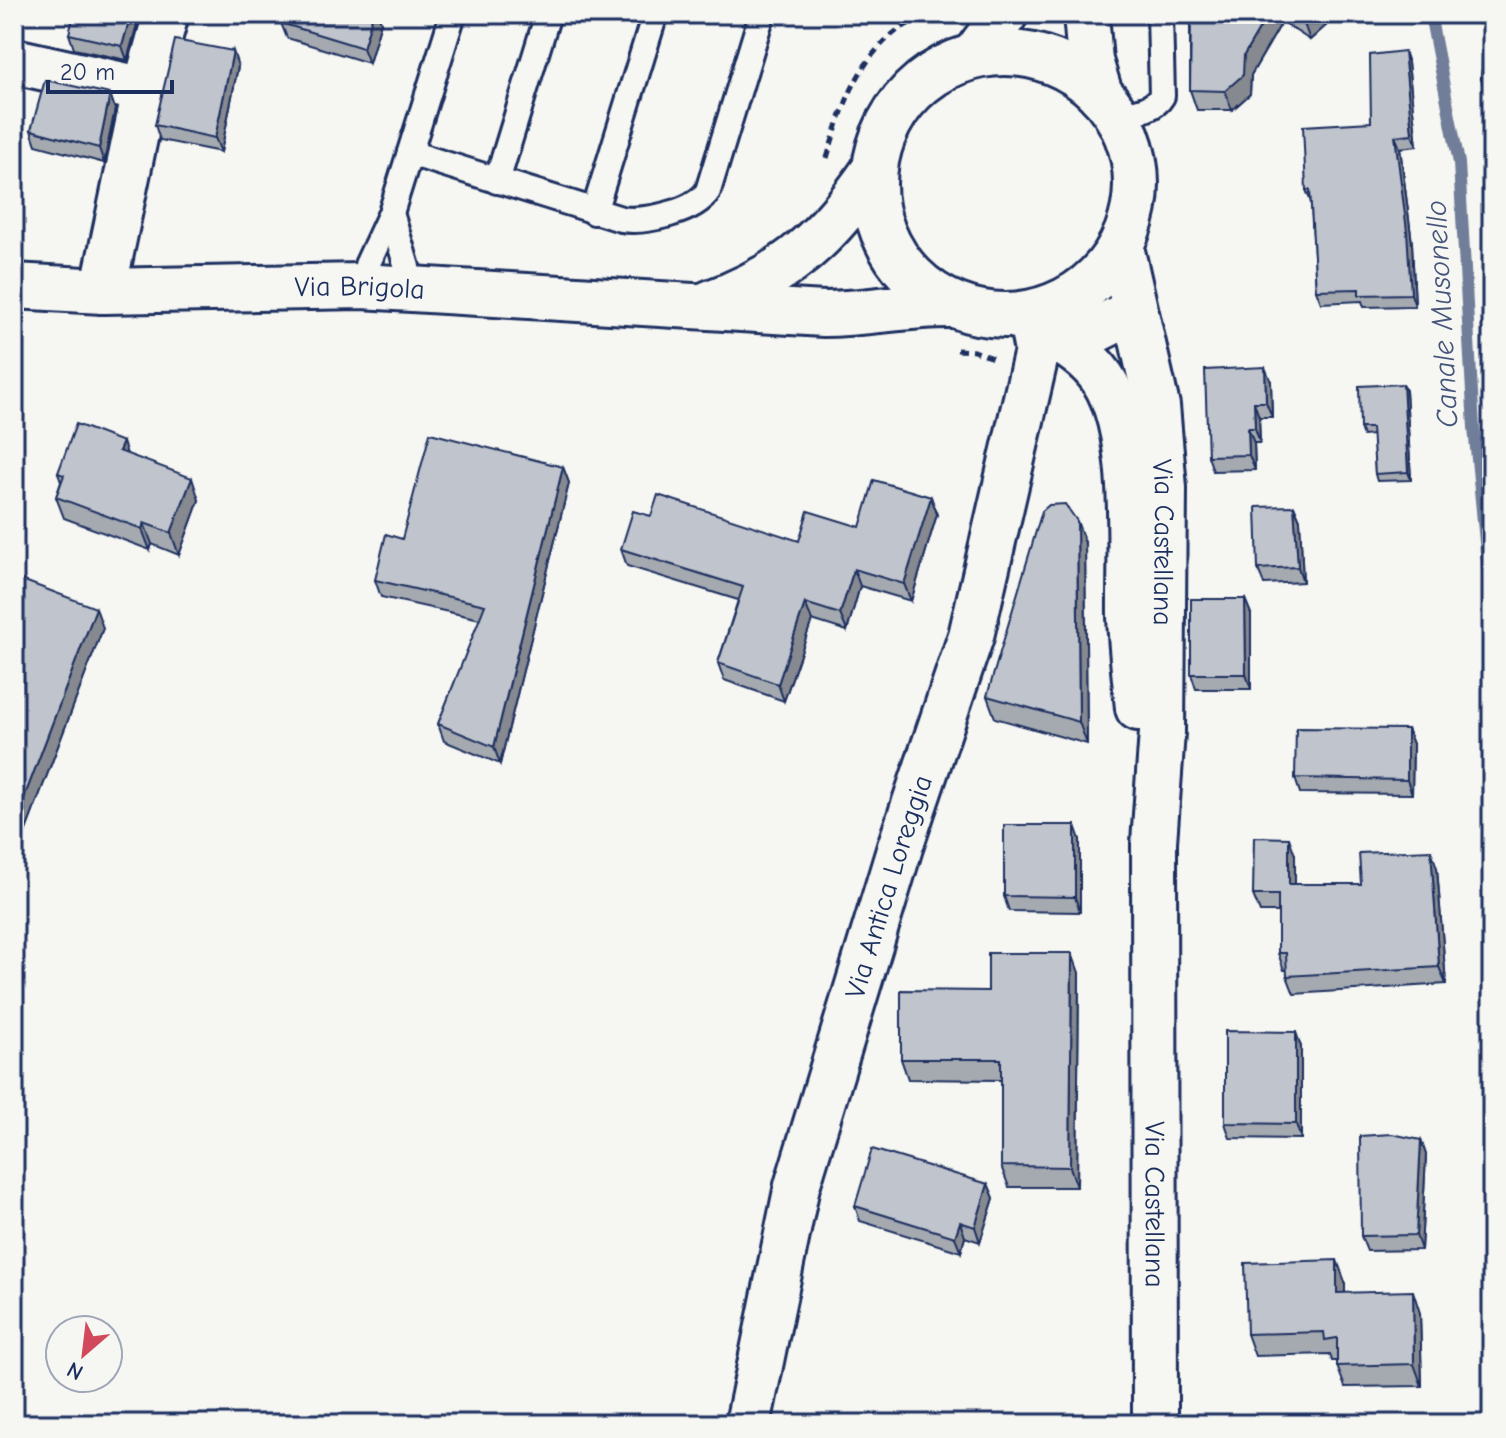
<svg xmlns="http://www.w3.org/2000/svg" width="1506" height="1438" font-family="'Comic Neue',sans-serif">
  <rect width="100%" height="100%" fill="#f6f6f2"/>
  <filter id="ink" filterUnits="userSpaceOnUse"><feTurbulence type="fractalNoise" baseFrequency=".0125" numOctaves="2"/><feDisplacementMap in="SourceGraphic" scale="16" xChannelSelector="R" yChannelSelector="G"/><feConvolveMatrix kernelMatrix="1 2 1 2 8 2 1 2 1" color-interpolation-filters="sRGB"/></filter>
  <g filter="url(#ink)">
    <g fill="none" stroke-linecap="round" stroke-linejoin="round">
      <polyline stroke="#717e99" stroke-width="12" points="1430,14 1459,163 1474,428 1492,614"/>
      <g stroke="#1b2f5e" stroke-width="30">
        <g id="lane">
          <path d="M1117 116C1133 112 1153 111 1162 96L1160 14"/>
          <path d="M410 153 621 219C644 223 695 212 708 191L762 14"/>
          <polyline points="497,181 548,14"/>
          <polyline points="594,212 655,14"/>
          <polyline points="391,213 407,267 407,289"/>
          <polyline points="366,287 367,265 391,213 453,14"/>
        </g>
      </g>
      <g stroke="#1b2f5e" stroke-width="50">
        <g id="street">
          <polyline points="14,61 145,90 103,291"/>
          <polyline points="145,90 166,14"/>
          <polyline points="1037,351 1046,343 1082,337 1134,311"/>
          <path id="s1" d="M748 1424 797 1186 900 847 971 636 1037 351 1032 325"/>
        </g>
      </g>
      <g stroke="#1b2f5e" stroke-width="50">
        <g id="secondary">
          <path id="s2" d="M14 286 103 291 362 286 824 314C868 314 910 304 954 305"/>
          <path d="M710 303C787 275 828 237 874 170"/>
        </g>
      </g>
      <g stroke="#1b2f5e" stroke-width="50">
        <g id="primary">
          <polyline points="1086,14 1090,61 1100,94"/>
          <circle cx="1005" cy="184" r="131"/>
          <polyline points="974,56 1005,14"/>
          <path id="s3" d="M1121 247 1157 406 1164 488 1162 732 1154 842 1155 1424"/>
          <path d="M1017 315C1043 332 1077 347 1097 371 1140 421 1129 552 1130 616 1131 647 1135 678 1138 708"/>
        </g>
      </g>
      <g stroke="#1b2f5e" stroke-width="5" stroke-dasharray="8 6" stroke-linecap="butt">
        <path d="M827 158C841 112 855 65 894 33 904 25 917 20 927 14"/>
        <polyline points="957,350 974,351 993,358"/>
      </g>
      <use href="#lane" stroke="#f6f6f2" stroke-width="24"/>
      <use href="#street" stroke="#f6f6f2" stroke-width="44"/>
      <use href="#secondary" stroke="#f6f6f2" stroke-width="44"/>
      <use href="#primary" stroke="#f6f6f2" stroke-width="44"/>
    </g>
    <g fill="#a5a9b0" stroke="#1b2f5e" stroke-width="2">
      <polygon points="140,14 127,60 74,49 69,34"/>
      <polygon points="284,14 378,14 381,22 369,63 287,38 281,23"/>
      <polygon points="1183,14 1339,14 1310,40 1282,22 1251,75 1250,94 1232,110 1197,110 1190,90 1190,24 1185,20"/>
      <polygon points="1492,14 1492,99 1488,99 1481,79 1486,28 1481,15"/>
      <polygon points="1408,63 1417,146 1400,148 1412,243 1415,306 1364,307 1362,301 1321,303 1316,290 1311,202 1306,190 1371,122"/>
      <polygon points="238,66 221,152 160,140 155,125"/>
      <polygon points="110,94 115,109 104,163 36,145 31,130"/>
      <polygon points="1271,382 1272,417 1259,417 1260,443 1254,443 1255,470 1213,471 1208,456"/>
      <polygon points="1406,391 1411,480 1377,481 1375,474 1373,435 1363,436 1360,428"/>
      <polygon points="127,454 199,500 179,555 152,544 150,550 64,518 56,497 61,482 58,473"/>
      <polygon points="563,467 569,483 500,764 444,741 438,724 480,619 381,597 375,580 402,539"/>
      <polygon points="931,497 937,514 911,601 860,586 847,631 812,620 784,701 724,680 718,663 738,600 627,566 621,549 651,516 799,541 860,527"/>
      <polygon points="1294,506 1300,520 1303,582 1264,584 1258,569"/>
      <polygon points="1085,543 1087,744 995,718 987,696"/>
      <polygon points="14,577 103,628 23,838 14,835"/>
      <polygon points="1245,599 1251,614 1251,689 1196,689 1191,674"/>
      <polygon points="1407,729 1413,744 1412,794 1300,793 1295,778"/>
      <polygon points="1080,840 1080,912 1009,911 1004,896"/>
      <polygon points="1295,855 1295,884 1361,884 1437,868 1446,984 1294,994 1287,976 1287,970 1284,970 1278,953 1278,912 1260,912 1253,895"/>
      <polygon points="1079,973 1077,1187 1009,1187 1001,1166 1001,1080 908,1079 901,1059 988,991"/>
      <polygon points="1301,1047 1301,1139 1230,1138 1225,1123"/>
      <polygon points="1421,1140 1426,1155 1421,1250 1367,1251 1361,1236"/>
      <polygon points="988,1184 994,1198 980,1242 965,1237 961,1252 860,1221 855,1206"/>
      <polygon points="1345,1282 1345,1293 1420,1313 1422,1386 1345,1387 1337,1366 1337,1361 1332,1361 1330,1354 1255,1356 1247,1334"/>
    </g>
    <g fill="#868990" stroke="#1b2f5e" stroke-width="2">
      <polygon points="131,14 140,14 127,60 122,46"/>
      <polygon points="373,14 378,14 381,22 369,63 363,48"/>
      <polygon points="1268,14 1279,14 1282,22 1251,75 1250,94 1232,110 1225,91 1244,55"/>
      <polygon points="1310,14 1339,14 1310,40 1303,21"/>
      <polygon points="233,51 238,66 221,152 215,138"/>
      <polygon points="1404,51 1408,63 1417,146 1412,134"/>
      <polygon points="110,94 115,109 104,163 99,148"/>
      <polygon points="1395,136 1400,148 1412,243 1415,306 1411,294"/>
      <polygon points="1265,367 1271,382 1272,417 1266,402"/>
      <polygon points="1403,384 1406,391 1411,480 1408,472"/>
      <polygon points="1254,402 1259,417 1260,443 1255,428"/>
      <polygon points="1248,428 1254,443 1255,470 1249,455"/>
      <polygon points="123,442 130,463 119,451"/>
      <polygon points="563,467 569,483 500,764 494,747"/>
      <polygon points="192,478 199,500 179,555 171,533"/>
      <polygon points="931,497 937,514 911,601 904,584"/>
      <polygon points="1294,506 1300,520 1303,582 1298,567"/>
      <polygon points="1077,521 1085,543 1087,744 1079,722"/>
      <polygon points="144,523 152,544 150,550 142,529"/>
      <polygon points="854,569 860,586 847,631 840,614"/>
      <polygon points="1245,599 1251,614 1251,689 1246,674"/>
      <polygon points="805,603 812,620 784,701 778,684"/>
      <polygon points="96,608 103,628 23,838 16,819"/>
      <polygon points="1407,729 1413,744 1412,794 1407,780"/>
      <polygon points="1075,825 1080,840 1080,912 1075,897"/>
      <polygon points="1289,838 1295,855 1295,902 1289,884"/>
      <polygon points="1431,850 1437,868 1446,984 1439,967"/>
      <polygon points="1072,953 1079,973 1077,1187 1070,1167"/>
      <polygon points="1296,1032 1301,1047 1301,1139 1296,1124"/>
      <polygon points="1421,1140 1426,1155 1421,1250 1416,1235"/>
      <polygon points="988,1184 994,1198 980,1242 975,1227"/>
      <polygon points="960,1222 965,1237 961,1252 955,1237"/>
      <polygon points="1337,1260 1345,1282 1345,1315 1337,1293"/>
      <polygon points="1413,1291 1420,1313 1422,1386 1414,1364"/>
    </g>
    <g fill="#c0c4cd" stroke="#1b2f5e" stroke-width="2">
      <polygon points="74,14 131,14 122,46 69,34"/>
      <polygon points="284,14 373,14 363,48 281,23"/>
      <polygon points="1191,14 1268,14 1244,55 1243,75 1225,91 1190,90"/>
      <polygon points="1292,14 1310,14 1303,21"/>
      <polygon points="1481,14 1492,14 1492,80 1481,79 1487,16 1481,15"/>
      <polygon points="175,40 233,51 215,138 155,125"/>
      <polygon points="1404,51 1412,134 1395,136 1407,231 1411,294 1359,295 1359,289 1316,290 1310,190 1306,190 1303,126 1371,122 1370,55"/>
      <polygon points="45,80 110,94 99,148 31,130"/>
      <polygon points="1265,367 1266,402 1254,402 1255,428 1248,428 1249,455 1208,456 1205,370"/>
      <polygon points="1403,384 1408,472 1375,474 1372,428 1360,428 1359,386"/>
      <polygon points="76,424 123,442 119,451 192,478 171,533 144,523 142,529 56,497 64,475 58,473"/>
      <polygon points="430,433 563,467 494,747 438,724 485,605 375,580 386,534 402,539"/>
      <polygon points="874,480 931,497 904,584 854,569 840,614 805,603 778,684 718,663 743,587 621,549 633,511 651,516 658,495 799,541 808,511 860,527"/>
      <polygon points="1065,504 1077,521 1079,722 987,696 1042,511 1049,505"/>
      <polygon points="1294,506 1298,567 1258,569 1256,507"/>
      <polygon points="14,577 96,608 16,819 14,818"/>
      <polygon points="1191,599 1245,599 1246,674 1191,674"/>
      <polygon points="1296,728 1407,729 1407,780 1295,778"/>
      <polygon points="1004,825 1075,825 1075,897 1004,896"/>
      <polygon points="1254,837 1289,838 1289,884 1361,884 1359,853 1431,850 1439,967 1287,976 1286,953 1278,953 1278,895 1253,895"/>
      <polygon points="988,953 1072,953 1070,1167 1001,1166 1001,1059 901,1059 901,990 988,991"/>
      <polygon points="1225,1031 1296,1032 1296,1124 1225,1123"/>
      <polygon points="1392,1134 1421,1140 1416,1235 1361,1236 1360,1136"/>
      <polygon points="872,1149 988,1184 975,1227 960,1222 955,1237 855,1206"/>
      <polygon points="1337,1260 1337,1293 1413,1291 1414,1364 1337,1366 1337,1338 1325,1340 1324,1332 1247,1334 1245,1263"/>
    </g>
  </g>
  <g text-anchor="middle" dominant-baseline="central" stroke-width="6" stroke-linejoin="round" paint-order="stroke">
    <g font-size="28" fill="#1b2f5e" stroke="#f6f6f2">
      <text stroke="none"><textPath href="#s2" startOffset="346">Via Brigola</textPath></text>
      <text stroke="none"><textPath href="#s3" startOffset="300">Via Castellana</textPath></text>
      <text stroke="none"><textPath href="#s1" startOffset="556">Via Antica Loreggia</textPath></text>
      <text stroke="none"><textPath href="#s3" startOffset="962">Via Castellana</textPath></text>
    </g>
    <g font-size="30" font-style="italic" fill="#46567b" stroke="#f6f6f2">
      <text transform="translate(1442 314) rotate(-93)">Canale Musonello</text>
    </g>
  </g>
  <rect width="1506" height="1438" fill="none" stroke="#f6f6f2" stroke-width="48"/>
  <rect x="24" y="24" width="1458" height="1390" fill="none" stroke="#1b2f5e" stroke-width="3" filter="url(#ink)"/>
  <g transform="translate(84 1354) rotate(208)"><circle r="38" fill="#f6f6f2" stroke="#9ea6b7" stroke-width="2"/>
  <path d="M0-6L14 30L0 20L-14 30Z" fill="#d1495b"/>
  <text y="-12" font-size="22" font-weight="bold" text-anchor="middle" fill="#1b2f5e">N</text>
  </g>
  <path d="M48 80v12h124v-12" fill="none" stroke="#1b2f5e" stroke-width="4"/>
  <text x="60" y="80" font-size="24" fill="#1b2f5e" stroke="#f6f6f2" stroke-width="6" paint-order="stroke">20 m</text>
</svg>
